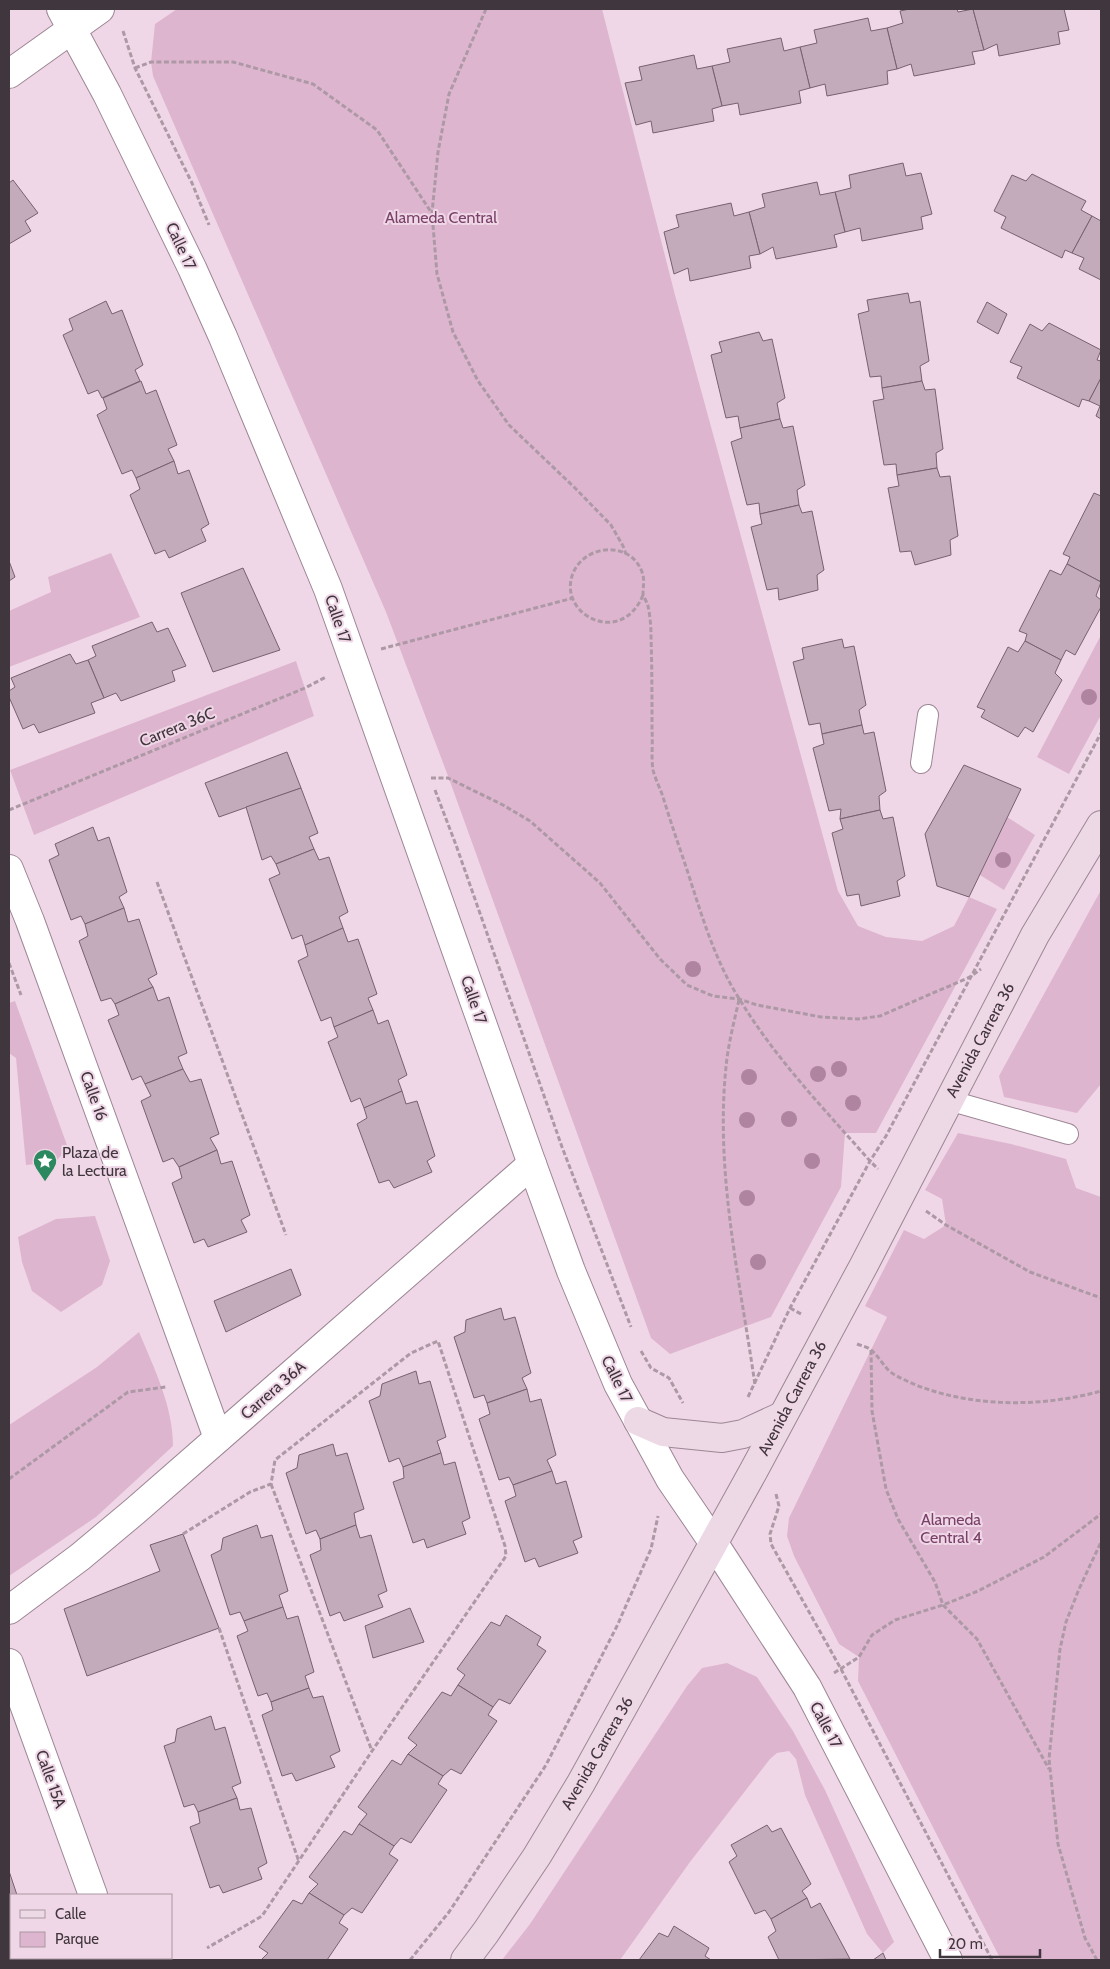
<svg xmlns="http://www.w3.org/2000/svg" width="1110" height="1969" font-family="Cabin,sans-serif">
  <rect width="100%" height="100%" fill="#f0d7e7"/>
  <g fill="#deb5cf">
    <polygon points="177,9 602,9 675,295 838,891 858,926 886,937 922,941 954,926 969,897 997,909 876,1133 845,1133 841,1187 771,1317 670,1354 651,1338 448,776 386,612 153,76 151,62 155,24"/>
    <polygon points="111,553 140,617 9,667 9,611 51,592 48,577"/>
    <polygon points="1101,635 1101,715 1069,774 1037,757"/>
    <polygon points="296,661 314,716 34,835 10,770"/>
    <polygon points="1007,817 1035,835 1004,890 980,875"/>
    <polygon points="1101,890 1101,1084 1077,1113 1004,1097 999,1076"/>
    <polygon points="15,1001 68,1148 55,1162 26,1165 16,1058 9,1053 9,1003"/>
    <polygon points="958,1133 1011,1144 1066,1159 1076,1188 1101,1197 1101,1960 1001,1960 858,1681 859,1657 839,1644 794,1556 787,1536 789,1518 887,1317 865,1306 904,1230 924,1239 946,1225 942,1199 925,1190"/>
    <polygon points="95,1216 110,1261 102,1285 61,1312 32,1291 22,1262 18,1237 56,1219"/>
    <path d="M139 1332C154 1368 173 1406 173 1446L96 1517 9 1576V1425L97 1367Z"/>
    <polygon points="727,1663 757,1677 793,1731 825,1790 894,1942 883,1953 867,1934 805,1795 796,1759 789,1751 777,1753 770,1759 690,1862 620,1960 502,1960 530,1924 687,1686 702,1668"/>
  </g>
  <g fill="#c4abbb" stroke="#77616f">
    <polygon points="910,9 957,9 958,12 973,9 984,50 972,52 975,64 914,76 911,64 897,69 887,28 903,23 900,11"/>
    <polygon points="973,9 1064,9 1069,30 1058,32 1060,44 999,56 997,44 984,50"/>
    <polygon points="868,18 871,31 887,28 897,69 887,71 888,84 827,96 825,84 810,88 800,47 817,43 814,30"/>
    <polygon points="781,38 784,51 800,47 810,88 799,91 801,103 740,115 738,103 722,106 712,66 730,62 727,49"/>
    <polygon points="694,55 697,69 712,66 722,106 712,109 714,121 653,133 651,121 636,125 625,83 642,80 639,67"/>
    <polygon points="903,163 906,176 921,173 932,214 921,217 923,229 862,241 860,228 845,232 835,192 851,188 849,175"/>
    <polygon points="1032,174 1086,201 1081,210 1092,216 1072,253 1065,250 1062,258 1001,228 1006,217 994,211 1012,175 1026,181"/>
    <polygon points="13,180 38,213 25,221 31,231 9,244 9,183"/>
    <polygon points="817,182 820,195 835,192 845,232 834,235 837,247 776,259 773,247 760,254 749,212 765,207 762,194"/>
    <polygon points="731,203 734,216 749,212 760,254 749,256 751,268 690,281 688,268 674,274 664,232 679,227 676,215"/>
    <polygon points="1092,216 1101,221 1101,280 1079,269 1084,258 1072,253"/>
    <polygon points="908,293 910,303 920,301 929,361 920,366 922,381 882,388 881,376 870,377 858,314 869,311 867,300"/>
    <polygon points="106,301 112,314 122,310 143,365 135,370 140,381 102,398 98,390 88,394 63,335 73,330 69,319"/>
    <polygon points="987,302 1007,314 998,334 977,322"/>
    <polygon points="1049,323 1101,350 1097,360 1101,361 1101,378 1089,401 1082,399 1079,407 1017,378 1022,367 1010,362 1030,324 1042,331"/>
    <polygon points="759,332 763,341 772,339 785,398 777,403 780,419 740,428 738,416 726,418 711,355 722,352 719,342"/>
    <polygon points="1101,378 1101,419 1096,416 1100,406 1089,401"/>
    <polygon points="141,381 146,394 156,390 177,445 168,449 174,461 136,478 132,470 122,474 97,415 107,409 103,398"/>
    <polygon points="922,381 925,390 935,389 943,449 936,453 937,468 897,475 896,464 884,465 873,401 884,399 882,388"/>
    <polygon points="780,419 783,428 793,426 805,485 797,490 799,505 760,514 759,503 747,505 731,442 742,438 740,428"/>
    <polygon points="174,461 178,474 189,470 209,524 201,529 206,541 169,558 165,550 155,554 130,495 140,489 136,478"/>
    <polygon points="937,468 940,477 950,476 958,536 950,540 951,555 915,565 911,551 900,552 888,488 899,486 897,475"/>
    <polygon points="1094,493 1101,496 1101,582 1067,564 1070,557 1063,554"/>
    <polygon points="799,505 802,513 812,511 824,570 817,575 818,590 779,600 778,588 767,590 751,527 762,524 760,514"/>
    <polygon points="9,561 15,577 9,581"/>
    <polygon points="1067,564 1101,582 1096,596 1101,600 1101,607 1075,655 1066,650 1061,660 1025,641 1027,634 1019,631 1050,570 1061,575"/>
    <polygon points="243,568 280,650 213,672 181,593"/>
    <polygon points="152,622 157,632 168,628 186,666 172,671 175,681 121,701 116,693 104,698 88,660 96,656 92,646"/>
    <polygon points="842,639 844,648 854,646 866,705 859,710 862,725 822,734 820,723 809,725 793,662 804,659 802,648"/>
    <polygon points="1025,641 1061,660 1055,673 1062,680 1033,732 1025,727 1018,737 981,717 985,710 977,707 1008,647 1018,652"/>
    <polygon points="70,654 76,664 88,660 104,698 91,703 95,713 39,733 34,724 23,729 9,697 9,691 15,687 11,678"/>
    <polygon points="862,725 864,734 874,732 886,791 879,796 880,810 840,819 841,809 829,811 813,748 824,744 822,734"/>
    <polygon points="287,752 301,788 219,817 205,783"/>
    <polygon points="964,765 1021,789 969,897 937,886 925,834"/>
    <polygon points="301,788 318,833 309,837 314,849 276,864 271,856 262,860 246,807"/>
    <polygon points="880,810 883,819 893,817 905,876 897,881 900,896 861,906 859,894 847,896 832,833 843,829 840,819"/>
    <polygon points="93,827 98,841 109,837 127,892 119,897 124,908 85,924 81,916 71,920 49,860 59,855 55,844"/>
    <polygon points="314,849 319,860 329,857 348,912 339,917 343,928 305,945 302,935 292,939 269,879 280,874 276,864"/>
    <polygon points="124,908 128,922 139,919 157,974 148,979 153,987 115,1004 111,998 101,1001 79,941 88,936 85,924"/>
    <polygon points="343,928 348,942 358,939 377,994 368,998 373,1010 334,1027 331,1017 321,1021 298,961 308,956 305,945"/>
    <polygon points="153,987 158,1001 169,997 187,1053 178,1057 183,1069 145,1084 141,1076 132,1080 108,1020 119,1015 115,1004"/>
    <polygon points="373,1010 378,1024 388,1020 407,1075 398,1080 402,1091 364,1108 360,1098 351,1102 328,1042 338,1037 334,1027"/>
    <polygon points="183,1069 190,1082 201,1079 219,1134 210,1138 217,1150 179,1167 173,1158 163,1162 141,1101 151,1096 145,1084"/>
    <polygon points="402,1091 406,1104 417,1101 435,1156 427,1161 432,1172 394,1188 389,1180 379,1183 357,1124 367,1118 364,1108"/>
    <polygon points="217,1150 221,1164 232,1161 250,1215 241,1220 247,1232 208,1247 204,1239 194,1243 172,1183 182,1178 179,1167"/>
    <polygon points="291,1269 301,1295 226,1332 214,1301"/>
    <polygon points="501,1308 504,1320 515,1317 531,1373 522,1378 527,1389 487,1403 484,1395 474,1398 454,1337 465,1332 466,1320"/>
    <polygon points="416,1371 419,1384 430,1381 446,1437 437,1441 441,1453 403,1467 399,1458 389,1462 369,1401 380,1396 382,1384"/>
    <polygon points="527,1389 530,1402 541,1399 556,1455 547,1460 552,1471 513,1485 509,1477 499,1480 479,1419 490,1414 487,1403"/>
    <polygon points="333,1444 336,1456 347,1453 364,1509 354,1513 356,1525 320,1539 316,1530 306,1534 286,1473 297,1468 299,1455"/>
    <polygon points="441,1453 444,1465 455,1462 470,1518 462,1522 466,1534 427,1548 424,1539 413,1543 393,1482 404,1478 403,1467"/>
    <polygon points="552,1471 556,1484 566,1481 582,1537 573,1541 578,1553 539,1567 535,1558 525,1562 505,1501 516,1496 513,1485"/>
    <polygon points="257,1525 261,1538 272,1535 288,1591 279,1595 283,1607 244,1621 240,1612 230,1615 211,1555 221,1550 223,1538"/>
    <polygon points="356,1525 360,1538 371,1535 387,1591 378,1595 383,1607 344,1621 340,1612 330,1616 310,1555 321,1550 320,1539"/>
    <polygon points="183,1534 219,1628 87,1676 64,1609 160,1571 150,1545"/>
    <polygon points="283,1607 287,1619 298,1616 314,1672 305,1676 309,1688 271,1702 267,1693 258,1696 237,1636 248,1631 244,1621"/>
    <polygon points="410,1608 424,1642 373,1658 365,1626"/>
    <polygon points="506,1615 541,1637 537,1645 546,1651 510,1704 499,1699 493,1707 458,1685 465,1675 457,1669 491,1622 500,1626"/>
    <polygon points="458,1685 493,1707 488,1715 497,1721 461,1774 451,1769 443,1776 408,1754 417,1745 408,1738 442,1692 451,1696"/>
    <polygon points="309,1688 313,1698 323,1696 340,1751 330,1756 335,1767 296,1781 292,1773 282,1776 262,1715 273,1710 271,1702"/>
    <polygon points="211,1716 215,1730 225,1727 241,1783 232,1787 237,1798 198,1812 194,1804 184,1807 164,1746 175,1742 177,1729"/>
    <polygon points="408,1754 443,1776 438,1784 447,1790 411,1843 401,1838 394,1846 359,1824 367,1814 358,1807 392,1760 401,1765"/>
    <polygon points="237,1798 240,1810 251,1808 267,1863 258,1868 262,1879 223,1893 219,1885 210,1888 190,1827 200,1823 198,1812"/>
    <polygon points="359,1824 394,1846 389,1854 398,1860 362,1913 352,1908 344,1915 309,1893 318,1884 309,1877 344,1831 352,1835"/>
    <polygon points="767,1825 772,1832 781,1828 811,1884 802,1891 807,1898 771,1919 765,1910 755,1914 729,1862 737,1856 731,1845"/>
    <polygon points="9,1871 17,1895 11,1895 11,1958 18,1959 13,1960 9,1960"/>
    <polygon points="309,1893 344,1915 339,1923 348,1929 327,1960 261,1960 268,1953 259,1947 293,1900 302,1904"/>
    <polygon points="807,1898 811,1908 820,1903 850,1959 779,1960 768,1937 776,1931 771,1919"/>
    <polygon points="674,1926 709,1948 705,1956 711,1960 639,1960 659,1933 668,1937"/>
    <polygon points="883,1953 886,1960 873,1960"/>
  </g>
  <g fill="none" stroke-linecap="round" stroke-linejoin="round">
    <g stroke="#9d8695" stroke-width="22">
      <g id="service">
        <polyline points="921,763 928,715"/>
        <polyline points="948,1100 1068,1134"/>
      </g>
    </g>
    <g stroke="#9d8695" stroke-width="30">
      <g id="minor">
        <polyline points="9,74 100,9"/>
        <polyline points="9,869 30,921 218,1438"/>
        <polyline points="9,1610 80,1557 135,1511 532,1164"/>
        <polyline points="9,1663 93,1895"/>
        <polyline points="116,1958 117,1960"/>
      </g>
    </g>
    <g stroke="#9d8695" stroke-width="30">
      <polyline id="tertiary" points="61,9 107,94 192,268 223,337 328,589 532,1164 571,1271 618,1384 670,1479 713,1542 807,1687 948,1960"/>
    </g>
    <g stroke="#9d8695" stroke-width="30">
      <g id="secondary">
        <polyline points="638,1421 663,1432 722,1438 743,1434 782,1416"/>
        <polyline points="465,1960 486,1932 537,1856 581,1783 754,1470 864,1265 1035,935 1101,825"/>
      </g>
    </g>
    <g stroke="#ad99a6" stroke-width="3" stroke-dasharray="5 2.5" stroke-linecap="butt">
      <polyline points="486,9 449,94 438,152 432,213 437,274 453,332 478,381 509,425 575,488 611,525 623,546 626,554"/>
      <polyline points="123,31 135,68 192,183 209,225"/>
      <polyline points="135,68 151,62 233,62 313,84 377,130 431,212"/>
      <path d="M643 595C621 649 554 613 574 571 587 544 631 541 642 572 645 580 643 586 643 594 644 598 647 602 648 606 650 615 651 626 651 636 652 667 652 699 652 731 653 743 651 758 653 770 655 778 659 786 662 794 668 813 674 832 681 852 698 901 711 955 740 1000 776 1059 824 1109 870 1161L878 1169"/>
      <polyline points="381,649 573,598"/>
      <polyline points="431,778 448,778 503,805 530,821 600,883 660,959 687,985 713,996 739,999 757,1005 821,1017 858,1019 880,1016 970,977 981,969"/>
      <polyline points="435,790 456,845 562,1147 631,1327"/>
      <polyline points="9,810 305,688 326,677"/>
      <polyline points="157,882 286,1235"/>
      <polyline points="9,963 21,995"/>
      <path d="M739 1000C734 1022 728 1045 726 1067 715 1173 740 1280 755 1385"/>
      <polyline points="926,1211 946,1225 1030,1272 1101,1298"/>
      <polyline points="790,1308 803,1315"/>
      <path d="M857 1344C862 1346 868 1347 871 1350 880 1357 885 1370 895 1375 955 1408 1037 1409 1101 1391"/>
      <polyline points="871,1350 872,1411 886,1489 898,1519 935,1582 943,1605 977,1639 1049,1769"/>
      <polyline points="641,1351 651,1368 669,1378 683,1403"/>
      <polyline points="748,1397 790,1308 870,1161 886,1136 1101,733"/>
      <polyline points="9,1479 128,1392 166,1387"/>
      <polyline points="271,1484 372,1751"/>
      <polyline points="776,1494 779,1506 770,1534 771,1544 841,1669 992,1960"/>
      <polyline points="183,1534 250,1492 271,1484 275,1460 411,1353 438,1341 505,1546 506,1556 372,1751 262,1916 207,1948"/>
      <polyline points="219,1628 299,1862"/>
      <polyline points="834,1673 859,1657 872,1635 895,1620 943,1605 978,1591 1044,1557 1101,1514"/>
      <polyline points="410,1960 449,1912 546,1765 617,1626 651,1549 658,1516"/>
      <polyline points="1097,1960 1085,1938 1058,1844 1049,1759 1060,1649 1066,1622 1079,1589 1101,1542"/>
    </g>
    <use href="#service" stroke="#fff" stroke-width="20"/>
    <use href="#minor" stroke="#fff" stroke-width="28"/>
    <use href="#tertiary" stroke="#fff" stroke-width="28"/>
    <use href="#secondary" stroke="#ecd9e5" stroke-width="28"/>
  </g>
  <g fill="#af84a1">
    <circle cx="1089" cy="697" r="8"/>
    <circle cx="1003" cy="860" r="8"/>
    <circle cx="693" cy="969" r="8"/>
    <circle cx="839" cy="1069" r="8"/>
    <circle cx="818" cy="1074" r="8"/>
    <circle cx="749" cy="1077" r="8"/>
    <circle cx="853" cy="1103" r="8"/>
    <circle cx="789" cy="1119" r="8"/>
    <circle cx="747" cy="1120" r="8"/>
    <circle cx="812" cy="1161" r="8"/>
    <circle cx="747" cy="1198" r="8"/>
    <circle cx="758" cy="1262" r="8"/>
  </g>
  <defs>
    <g id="sight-pin" transform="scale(1.25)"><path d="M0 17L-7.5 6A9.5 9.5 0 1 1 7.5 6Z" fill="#2c885e" stroke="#f0d7e7"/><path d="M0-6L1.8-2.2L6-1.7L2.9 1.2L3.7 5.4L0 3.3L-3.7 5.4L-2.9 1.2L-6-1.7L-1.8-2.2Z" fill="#fff"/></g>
  </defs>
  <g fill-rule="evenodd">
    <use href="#sight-pin" x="45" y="1161"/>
  </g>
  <g text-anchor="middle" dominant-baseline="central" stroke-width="4" stroke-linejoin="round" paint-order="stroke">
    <g font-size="16" fill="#794167" stroke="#f0d7e7">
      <text x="441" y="217">Alameda Central</text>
      <text x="951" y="1519">Alameda<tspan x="951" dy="18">Central 4</tspan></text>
    </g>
    <g font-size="16" fill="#40363d" stroke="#f0d7e7">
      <text transform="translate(181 246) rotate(65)">Calle 17</text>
      <text transform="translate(338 619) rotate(71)">Calle 17</text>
      <text transform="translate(177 727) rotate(-22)">Carrera 36C</text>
      <text transform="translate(474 1000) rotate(71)">Calle 17</text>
      <text transform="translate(980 1040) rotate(-62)">Avenida Carrera 36</text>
      <text transform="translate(94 1096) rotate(70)">Calle 16</text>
      <text transform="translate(617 1379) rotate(64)">Calle 17</text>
      <text transform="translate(273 1390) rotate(-41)">Carrera 36A</text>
      <text transform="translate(792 1398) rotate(-62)">Avenida Carrera 36</text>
      <text transform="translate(826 1725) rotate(62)">Calle 17</text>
      <text transform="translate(597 1753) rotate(-60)">Avenida Carrera 36</text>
      <text transform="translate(51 1779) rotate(70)">Calle 15A</text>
    </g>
    <g font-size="16" fill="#40363d" stroke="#f0d7e7" text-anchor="start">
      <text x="62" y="1152">Plaza de<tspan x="62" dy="18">la Lectura</tspan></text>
    </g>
  </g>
  <rect width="1110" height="1969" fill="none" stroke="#40363d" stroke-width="20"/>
  <rect x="10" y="1894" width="162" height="65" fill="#f0d7e7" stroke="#aa97a3"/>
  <rect x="20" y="1910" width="25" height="8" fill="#ecd9e5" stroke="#aa97a3"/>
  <text x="55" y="1919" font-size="15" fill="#40363d">Calle</text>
  <rect x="20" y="1932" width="25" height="15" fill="#deb5cf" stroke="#aa97a3"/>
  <text x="55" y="1944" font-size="15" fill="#40363d">Parque</text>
  <path d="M940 1949v8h100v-8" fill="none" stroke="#40363d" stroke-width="2.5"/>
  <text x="948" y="1949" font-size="15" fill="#40363d" stroke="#f0d7e7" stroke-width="4" paint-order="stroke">20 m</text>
</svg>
